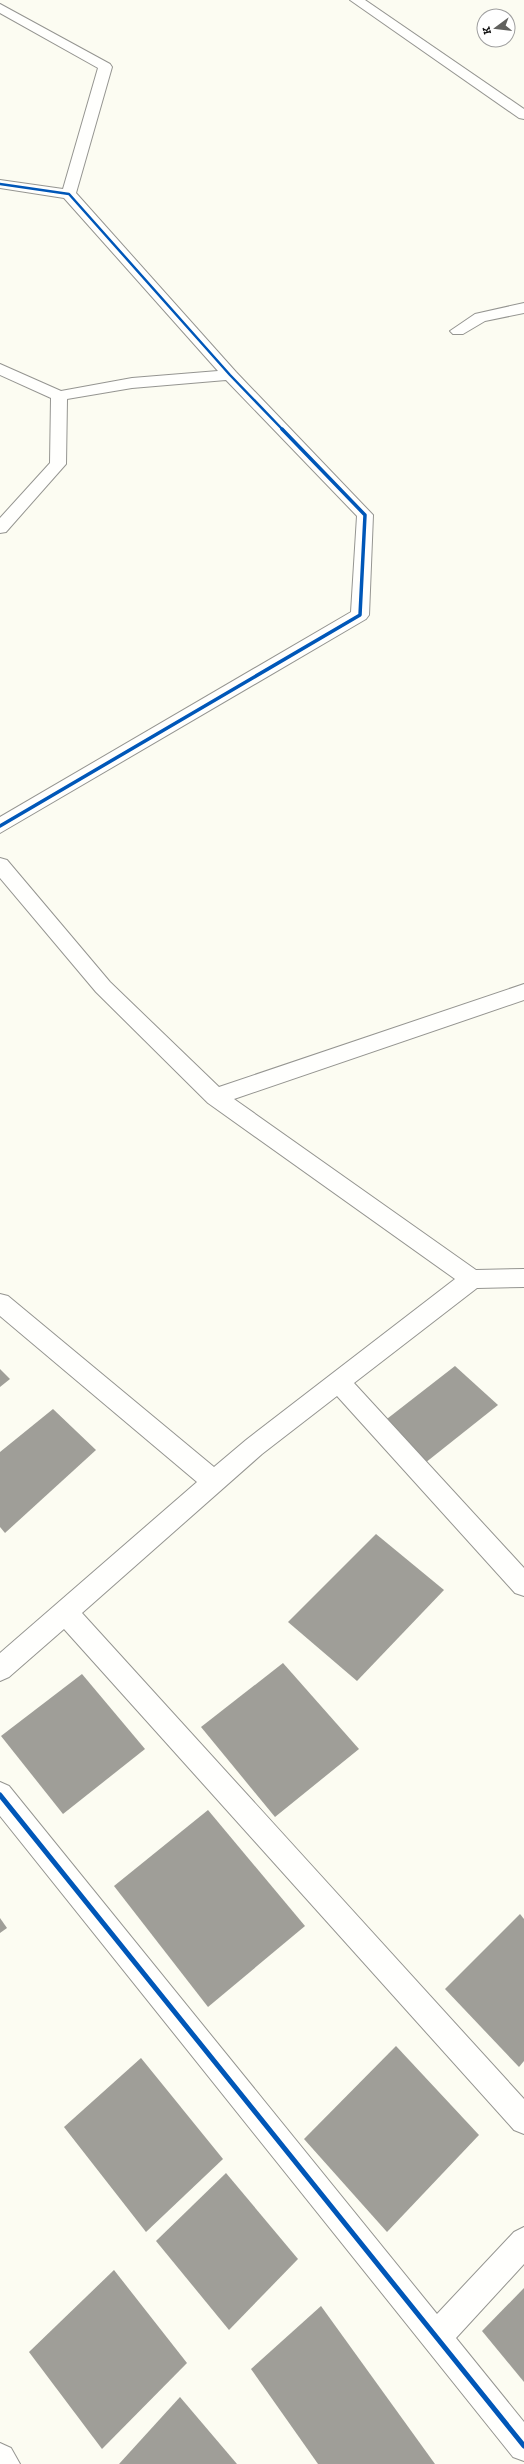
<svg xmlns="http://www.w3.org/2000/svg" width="524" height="2464" font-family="'Zilla Slab',serif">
  <rect width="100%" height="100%" fill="#fcfcf2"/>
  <g fill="#9f9e98">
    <polygon points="455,1366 498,1405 425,1463 383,1422"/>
    <polygon points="0,1369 10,1379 0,1387"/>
    <polygon points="53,1409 96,1450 5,1533 0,1527 0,1452"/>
    <polygon points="376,1534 444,1590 357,1681 288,1622"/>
    <polygon points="283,1663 359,1749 275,1817 201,1727"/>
    <polygon points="82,1674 145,1749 63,1814 1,1736"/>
    <polygon points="208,1810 305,1926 208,2007 114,1886"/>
    <polygon points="520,1914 524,1919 524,2061 519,2067 445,1989"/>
    <polygon points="0,1918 7,1928 0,1933"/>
    <polygon points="396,2046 479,2135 387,2232 304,2139"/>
    <polygon points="141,2058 223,2159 146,2232 64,2127"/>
    <polygon points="226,2173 298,2259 229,2330 156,2241"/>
    <polygon points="114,2270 187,2363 102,2449 29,2352"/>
    <polygon points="524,2288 524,2382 482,2331"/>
    <polygon points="321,2306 435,2464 318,2464 251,2369"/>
    <polygon points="180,2397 237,2464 119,2464"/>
  </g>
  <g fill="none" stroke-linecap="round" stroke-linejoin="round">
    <g stroke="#959591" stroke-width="2">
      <g id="minor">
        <polygon points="350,0 365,0 524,109 524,119 519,118"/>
        <polygon points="0,4 110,64 112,67 76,193 236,372 373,515 369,615 366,619 0,833 0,817 351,612 357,516 226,380 132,388 67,399 66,464 6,532 0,533 0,518 50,463 51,398 0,375 0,364 61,391 132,378 218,371 64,198 0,188 0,180 63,189 98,68 0,13"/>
        <polygon points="524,303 524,313 485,321 463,334 453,334 450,331 475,314"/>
        <polygon points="0,858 7,860 110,982 219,1087 524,984 524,1000 234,1099 476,1270 524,1269 524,1287 477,1288 354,1383 524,1568 524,1596 515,1593 337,1396 262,1454 82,1613 524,2099 524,2134 514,2130 64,1629 9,1677 0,1681 0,1653 197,1482 0,1316 0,1294 8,1296 214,1467 246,1440 455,1279 208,1103 96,992 0,878"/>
        <polygon points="0,1782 9,1786 437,2314 514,2232 524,2227 524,2264 456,2338 524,2422 524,2461 513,2457 0,1816"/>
        <polygon points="0,2443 11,2448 20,2464 0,2464"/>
      </g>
    </g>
    <use href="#minor" fill="#fffffd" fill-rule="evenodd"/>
    <g stroke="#fff" stroke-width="4">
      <polyline id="cycleway-far2" points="0,184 69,194 230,375 283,430"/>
    </g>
    <g stroke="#fff" stroke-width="5.5">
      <polyline id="cycleway-far1" points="0,826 360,615 365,515 282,429"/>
    </g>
    <g stroke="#fff" stroke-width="8">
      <polyline id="cycleway" points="0,1795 524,2446"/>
    </g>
    <use href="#cycleway-far2" stroke="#0057b8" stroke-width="2.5"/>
    <use href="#cycleway-far1" stroke="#0057b8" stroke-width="3.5"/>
    <use href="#cycleway" stroke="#0057b8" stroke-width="5"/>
  </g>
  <g transform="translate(496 28) rotate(255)"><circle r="19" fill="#ffffff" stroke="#9f9f9f"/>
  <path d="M0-3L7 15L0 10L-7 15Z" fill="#61615e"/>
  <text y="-6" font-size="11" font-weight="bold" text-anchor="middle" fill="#0e0e0e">K</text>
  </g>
</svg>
